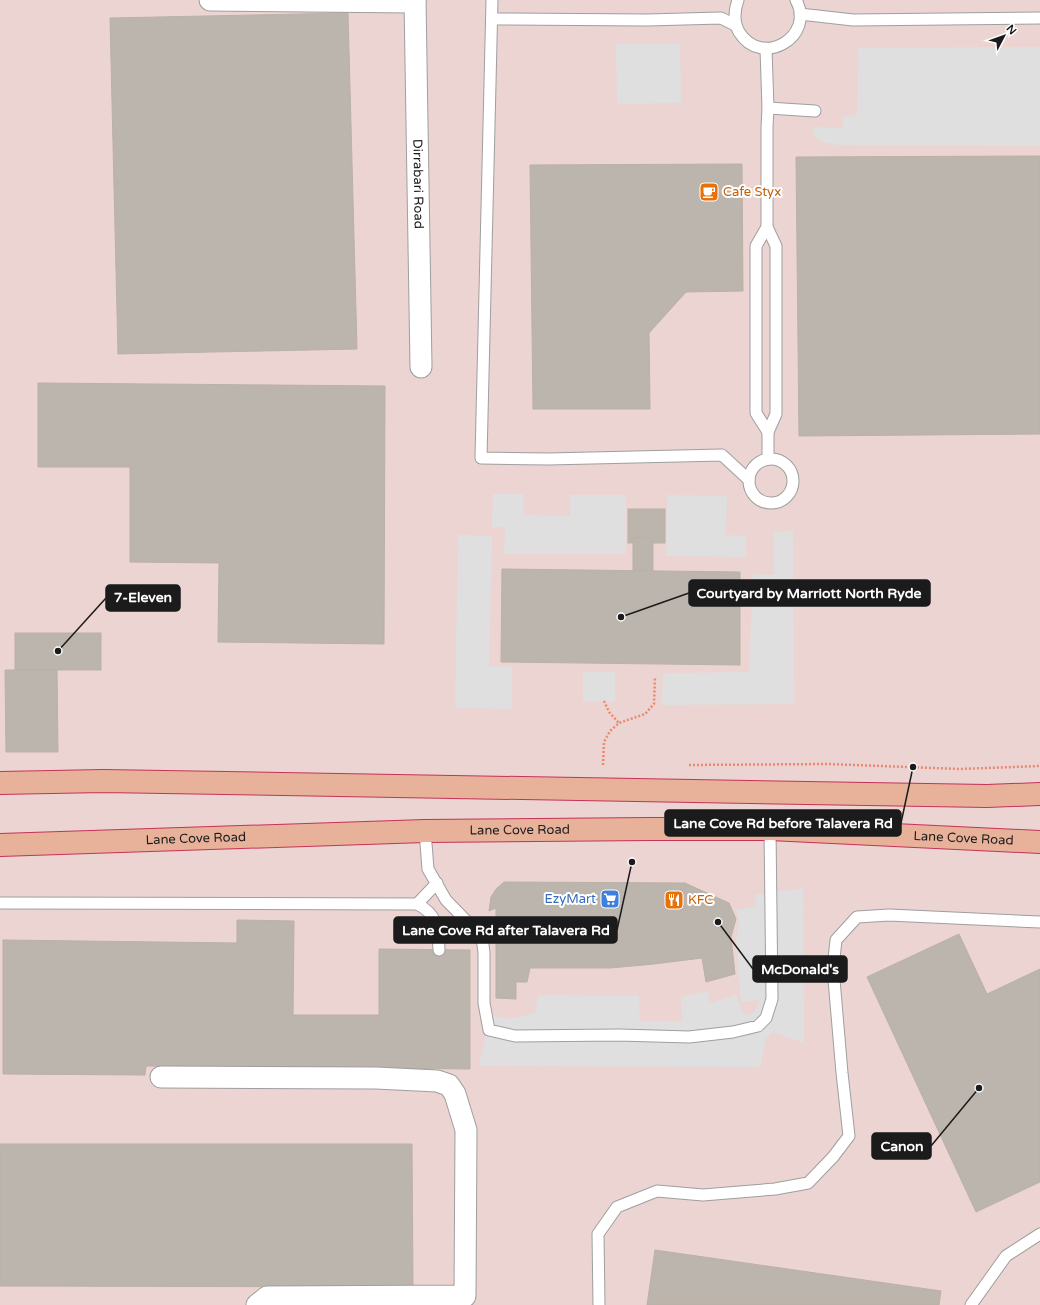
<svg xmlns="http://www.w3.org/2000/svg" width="1040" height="1305" font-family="'Varela Round',sans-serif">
  <rect width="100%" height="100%" fill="#ebe9e1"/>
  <rect fill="#ebd4d1" x="0" y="0" width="1040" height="1305"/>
  <g fill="#dfdfdf">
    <polygon points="616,44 680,44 681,103 617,104"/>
    <polygon points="1040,47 1040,146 838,145 822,142 813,135 814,127 843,128 843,116 857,115 858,48"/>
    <polygon points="493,494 523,494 523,515 570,516 570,495 626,495 626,554 504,554 505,527 492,527"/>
    <polygon points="667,495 727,496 726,535 746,536 746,557 666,556"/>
    <polygon points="793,531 794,704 662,705 663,673 749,672 753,574 774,575 774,532"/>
    <polygon points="458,535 492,536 489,666 512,667 512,709 455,708"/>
    <polygon points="583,672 615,672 615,702 583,701"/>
    <polygon points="803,888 804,1043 772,1032 766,1039 760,1067 479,1066 490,1015 508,1019 535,1013 538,995 639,996 640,1021 682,1021 681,997 708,991 710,1003 737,995 743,1014 748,1015 756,1010 760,999 741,1003 736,941 739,920 736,910 756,906 755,895"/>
  </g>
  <g fill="#bbb5ae" stroke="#bbb1a5">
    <polygon points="348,13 357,349 118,354 110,18"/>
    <polygon points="1040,156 1040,434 799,436 796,157"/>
    <polygon points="742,164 743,291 686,292 649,333 650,409 533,409 530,165"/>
    <polygon points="38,383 385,386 384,644 218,642 219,563 130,562 130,467 38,467"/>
    <rect x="628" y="509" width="37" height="34"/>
    <polygon points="633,538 653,538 653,571 633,570"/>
    <polygon points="502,569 740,572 740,665 501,662"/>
    <rect x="15" y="633" width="86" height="37"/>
    <polygon points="5,670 57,670 58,752 6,752"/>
    <polygon points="504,882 685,883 729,903 736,919 731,937 735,974 706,982 702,958 654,964 610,968 530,968 527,982 516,982 516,999 496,998 496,908 489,911 491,897 496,889"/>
    <polygon points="237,920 294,921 293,1015 379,1015 379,949 470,950 470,1069 146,1066 145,1075 3,1074 3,940 237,943"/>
    <polygon points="959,934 987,994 1040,969 1040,1182 976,1212 867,977"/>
    <polygon points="0,1144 412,1144 413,1287 0,1286"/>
    <polygon points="655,1250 941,1291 939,1305 647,1305"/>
  </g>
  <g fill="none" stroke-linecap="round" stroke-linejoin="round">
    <g stroke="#9f9f9f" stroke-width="13">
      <g id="service">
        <polyline points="492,0 481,458 548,459 722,455 749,480"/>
        <path d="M738 0C734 11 733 21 739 32 762 69 816 36 796 0"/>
        <polyline points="800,14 853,20 1040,18"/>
        <polyline points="492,19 647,20 721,18 735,25"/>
        <polyline points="766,49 768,108 767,128 767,227 776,246 776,414 768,432 768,459"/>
        <polyline points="768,108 815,111"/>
        <polyline points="767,227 756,246 756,413 768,432"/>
        <circle cx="771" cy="481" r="22"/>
        <polyline points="425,831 428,869 446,900 482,937 484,953 484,1003 489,1030 515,1036 619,1035 689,1037 733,1032 758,1026 766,1018 772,999 770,829"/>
        <path d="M0 903 417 904C438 914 438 930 439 950"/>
        <polyline points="417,904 437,883"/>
        <polyline points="599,1305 598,1234 617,1207 657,1191 703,1195 775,1189 808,1183 833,1157 849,1136 842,1073 833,968 836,940 857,917 889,915 1040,922"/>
        <polyline points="971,1305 1006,1256 1040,1234"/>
      </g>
    </g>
    <g stroke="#9f9f9f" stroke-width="23">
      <g id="minor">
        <polyline points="210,0 415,2"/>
        <path id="s1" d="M415 0 421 367"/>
        <polyline points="161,1077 376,1078 437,1081 449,1085 455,1094 466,1130 465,1296 267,1297 257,1305"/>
      </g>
    </g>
    <g stroke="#c43358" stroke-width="24">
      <g id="trunk">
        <polyline points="0,783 103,781 987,796 1040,794"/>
        <path id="s2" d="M0 845 425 831 650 829H770L1040 842"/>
      </g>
    </g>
    <g stroke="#ec8871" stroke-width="2.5" stroke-dasharray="2 2" stroke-linecap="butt">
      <polyline points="604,701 609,712 619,723"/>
      <polyline points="603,765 604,742 610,731 619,723 645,714 654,704 655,677"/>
      <polyline points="689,765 828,764 960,769 1040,766"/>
    </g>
    <use href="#service" stroke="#fff" stroke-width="11"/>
    <use href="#minor" stroke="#fff" stroke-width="21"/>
    <use href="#trunk" stroke="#e8b29a" stroke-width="22"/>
  </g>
  <defs>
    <g id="cafe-square" transform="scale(1)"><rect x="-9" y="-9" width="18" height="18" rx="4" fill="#e8710a" stroke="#fff"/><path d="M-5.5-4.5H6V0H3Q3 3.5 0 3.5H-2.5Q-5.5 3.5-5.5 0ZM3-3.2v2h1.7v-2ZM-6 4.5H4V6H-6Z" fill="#fff"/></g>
    <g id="supermarket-square" transform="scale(1)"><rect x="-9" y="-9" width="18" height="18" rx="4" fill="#3f7fe0" stroke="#fff"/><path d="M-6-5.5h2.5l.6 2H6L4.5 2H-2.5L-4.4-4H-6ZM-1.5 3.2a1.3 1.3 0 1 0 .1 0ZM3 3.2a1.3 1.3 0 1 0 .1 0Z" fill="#fff"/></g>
    <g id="restaurant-square" transform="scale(1)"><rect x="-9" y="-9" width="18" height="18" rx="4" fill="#e8710a" stroke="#fff"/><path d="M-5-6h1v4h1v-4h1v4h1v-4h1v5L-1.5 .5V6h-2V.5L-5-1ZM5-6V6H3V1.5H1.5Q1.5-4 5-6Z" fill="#fff"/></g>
  </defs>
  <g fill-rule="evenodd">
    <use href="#cafe-square" x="709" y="192"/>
    <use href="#supermarket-square" x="610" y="899"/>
    <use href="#restaurant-square" x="674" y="900"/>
  </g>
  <g text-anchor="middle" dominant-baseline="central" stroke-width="4" stroke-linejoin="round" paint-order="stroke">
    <g font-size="13" fill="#1b1b1b" stroke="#fff">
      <text stroke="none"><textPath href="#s1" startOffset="184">Dirrabari Road</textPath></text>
      <text stroke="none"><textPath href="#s2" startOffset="520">Lane Cove Road</textPath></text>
      <text stroke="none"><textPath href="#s2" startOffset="196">Lane Cove Road</textPath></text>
      <text stroke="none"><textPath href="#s2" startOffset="964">Lane Cove Road</textPath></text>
    </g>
    <g font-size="13" fill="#c56008" stroke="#fff" text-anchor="start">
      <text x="723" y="192">Cafe Styx</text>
      <text x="688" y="900">KFC</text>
    </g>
    <g font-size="13" fill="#366cbe" stroke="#fff" text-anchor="end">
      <text x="596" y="899">EzyMart</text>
    </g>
  </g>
  <path fill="none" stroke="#1b1b1b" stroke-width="1.5" d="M621 617L689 593M58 651L106 598M913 767L901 823M632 862L617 930M718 922L753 969M979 1088L931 1146"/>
  <g fill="#1b1b1b" stroke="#fff" stroke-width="1.5">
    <circle cx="621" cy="617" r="4"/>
    <circle cx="58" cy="651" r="4"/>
    <circle cx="913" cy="767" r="4"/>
    <circle cx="632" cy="862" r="4"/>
    <circle cx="718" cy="922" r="4"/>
    <circle cx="979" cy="1088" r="4"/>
  </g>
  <g fill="#1b1b1b" stroke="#1b1b1b" stroke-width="1.5">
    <rect x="689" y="580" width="241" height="26" rx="4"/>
    <rect x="106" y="585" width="74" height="26" rx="4"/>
    <rect x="665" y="810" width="236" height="26" rx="4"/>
    <rect x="394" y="917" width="223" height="26" rx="4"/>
    <rect x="753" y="956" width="94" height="26" rx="4"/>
    <rect x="872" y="1133" width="59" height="26" rx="4"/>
  </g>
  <g font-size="14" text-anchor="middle" font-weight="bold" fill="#fff">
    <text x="809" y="598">Courtyard by Marriott North Ryde</text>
    <text x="143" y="602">7-Eleven</text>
    <text x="783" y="828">Lane Cove Rd before Talavera Rd</text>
    <text x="506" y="935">Lane Cove Rd after Talavera Rd</text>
    <text x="800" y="974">McDonald's</text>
    <text x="902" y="1151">Canon</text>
  </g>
  <g transform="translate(1004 36) rotate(49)" stroke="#ffffff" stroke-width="3" paint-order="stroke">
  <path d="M0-3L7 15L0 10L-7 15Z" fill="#1b1b1b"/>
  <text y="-6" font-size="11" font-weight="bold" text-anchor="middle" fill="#1b1b1b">N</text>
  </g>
</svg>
